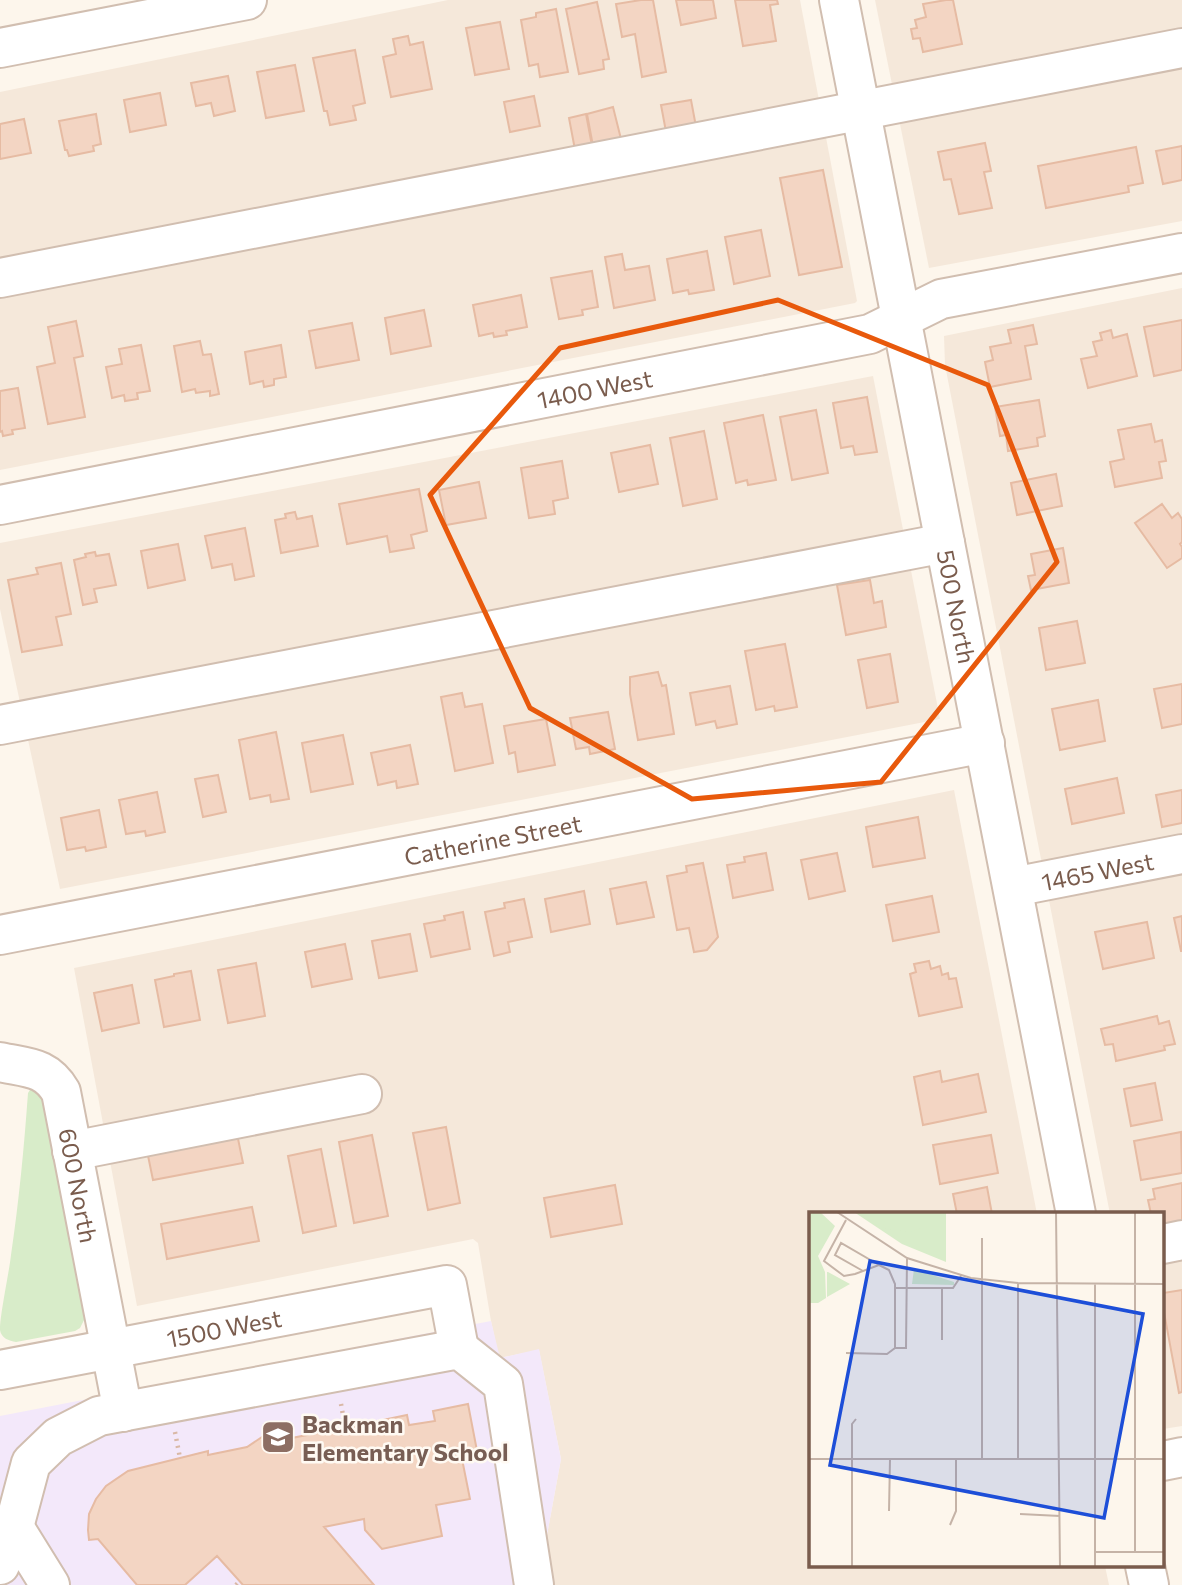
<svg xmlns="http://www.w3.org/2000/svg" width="1182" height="1585" font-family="Commissioner,sans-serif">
  <rect width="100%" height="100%" fill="#fdf6ec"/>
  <g fill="#f5e8da">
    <polygon points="448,0 800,0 857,301 855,303 0,470 0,92"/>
    <polygon points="875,0 1182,0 1182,221 929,268"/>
    <polygon points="1182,288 1182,1426 1163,1429 1163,1214 1110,1214 945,365 944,336"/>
    <polygon points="873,376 940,719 60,889 0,609 0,543"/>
    <polygon points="954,790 1037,1214 811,1214 811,1566 1105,1566 1109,1585 552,1585 545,1546 561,1459 539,1350 499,1358 491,1321 478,1243 473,1239 137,1306 74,968"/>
  </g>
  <polygon fill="#f3e8fa" points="491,1321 500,1358 539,1349 561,1459 545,1546 552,1585 0,1585 0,1416"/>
  <path fill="#d8ecc9" d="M32 1087H40L86 1316 80 1328 75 1331 16 1342C9 1341 1 1338 0 1330 0 1314 9 1273 11 1255 19 1201 24 1148 28 1093Z"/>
  <g fill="#f3d5c3" stroke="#e6bba3" stroke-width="2">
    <polygon points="641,0 653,0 666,72 642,77 635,34 622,37 616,4"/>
    <polygon points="676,0 713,0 716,18 681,25"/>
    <polygon points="735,0 777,0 778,4 770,5 776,41 743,46"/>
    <polygon points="946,0 953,0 962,44 923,52 920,38 913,39 911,29 917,28 915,20 926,17 923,4"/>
    <polygon points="597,2 609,59 603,60 604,69 579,74 566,9"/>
    <polygon points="556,9 568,72 540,77 538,64 529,66 521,20 536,17 536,13"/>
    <polygon points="500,22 509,69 475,75 466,28"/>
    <polygon points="408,36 410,45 423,42 432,89 391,97 383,57 396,54 393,39"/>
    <polygon points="355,50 365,103 353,106 356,120 330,125 327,111 324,111 313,58"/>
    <polygon points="295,65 304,111 266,118 257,72"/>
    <polygon points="228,76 235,111 214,116 211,103 196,106 191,83"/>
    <polygon points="160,93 166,125 130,132 124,100"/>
    <polygon points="534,96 540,126 510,132 504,102"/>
    <polygon points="691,100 697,132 667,137 661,105"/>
    <polygon points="613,107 621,139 593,146 587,114"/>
    <polygon points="96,114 101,144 93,146 94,151 69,156 67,150 65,150 59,121"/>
    <polygon points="586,114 593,151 576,155 569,118"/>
    <polygon points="24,119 31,153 0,159 0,124"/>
    <polygon points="985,143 991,171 984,172 992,208 959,214 951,179 944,180 938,152"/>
    <polygon points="1182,146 1182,180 1163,184 1156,151"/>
    <polygon points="1136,147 1143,183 1128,186 1129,192 1046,208 1038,166"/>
    <polygon points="823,170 842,267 799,275 780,178"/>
    <polygon points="761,230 770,276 734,284 725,237"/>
    <polygon points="707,251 714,290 689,294 688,290 673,293 667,259"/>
    <polygon points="622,254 625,270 649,266 655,300 614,308 605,257"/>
    <polygon points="592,271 598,307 582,310 583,315 559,319 551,278"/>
    <polygon points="521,295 527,327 506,331 507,335 494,337 493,333 479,336 473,305"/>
    <polygon points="424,310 431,346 391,354 385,318"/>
    <polygon points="1182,320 1182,370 1154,376 1144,327"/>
    <polygon points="76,321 83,356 74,358 85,417 48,424 37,367 55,363 48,327"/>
    <polygon points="352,323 359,360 316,368 309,331"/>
    <polygon points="1033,325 1037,344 1025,346 1031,379 990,387 985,362 993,360 990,347 1011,343 1008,330"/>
    <polygon points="1111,330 1113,338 1127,334 1137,376 1088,388 1081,359 1097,356 1093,342 1102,340 1100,333"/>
    <polygon points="200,341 203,355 211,354 219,394 210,396 210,391 196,393 195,389 182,392 174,346"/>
    <polygon points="141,345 150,391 137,393 138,399 125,401 124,395 112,398 106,367 122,364 119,349"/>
    <polygon points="281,345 286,377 274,379 274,385 264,387 263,381 250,384 245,352"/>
    <polygon points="18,388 25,428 12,430 13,434 3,436 2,431 0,432 0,391"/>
    <polygon points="867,397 877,452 855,455 853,446 841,448 833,403"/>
    <polygon points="1039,400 1045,436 1037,438 1038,446 1008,451 1006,435 1000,436 995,407"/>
    <polygon points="816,410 828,473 792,480 780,417"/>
    <polygon points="763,415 776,480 748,485 747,480 736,483 724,423"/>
    <polygon points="1151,424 1155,442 1162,440 1166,461 1159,462 1162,478 1115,487 1110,462 1124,459 1118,430"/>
    <polygon points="704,431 717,499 683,506 670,438"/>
    <polygon points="650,445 658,484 619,492 611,453"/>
    <polygon points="562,461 568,498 553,501 555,514 529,518 521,468"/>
    <polygon points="1056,474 1062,506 1017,515 1011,483"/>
    <polygon points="479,482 486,518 446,525 439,490"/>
    <polygon points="419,489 427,531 411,535 414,548 390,552 387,536 347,544 339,504"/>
    <polygon points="1162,504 1172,518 1178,513 1182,519 1182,542 1180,544 1182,547 1182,558 1167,568 1135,523"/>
    <polygon points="295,512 297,519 312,516 318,546 281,553 275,520 286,518 285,514"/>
    <polygon points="245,528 254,576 235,580 232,564 212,568 205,536"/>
    <polygon points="178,544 185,580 148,588 141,551"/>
    <polygon points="1063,548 1069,583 1031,590 1028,576 1035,575 1031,554"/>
    <polygon points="95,552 96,556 109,554 116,585 94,589 97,602 83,605 74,560 86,557 85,554"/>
    <polygon points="61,563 71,614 56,617 62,645 22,652 8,580 38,574 36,568"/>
    <polygon points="870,580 874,603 882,601 886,627 846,635 837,585"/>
    <polygon points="1077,621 1085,663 1046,670 1039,628"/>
    <polygon points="785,644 797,707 775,711 774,706 756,710 745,651"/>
    <polygon points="890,654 898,702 867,708 858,660"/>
    <polygon points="658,672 662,686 666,685 674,734 638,740 630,694 630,677"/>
    <polygon points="1182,684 1182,724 1162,728 1154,689"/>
    <polygon points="730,686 737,724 717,728 715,721 696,725 690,693"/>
    <polygon points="462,693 465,707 482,704 493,763 455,771 441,697"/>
    <polygon points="1098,700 1105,741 1060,750 1052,709"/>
    <polygon points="608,712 615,749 590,754 589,747 576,749 570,718"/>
    <polygon points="546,719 555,765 518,772 515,752 509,754 504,726"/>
    <polygon points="276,732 289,799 271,802 270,795 250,799 239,740"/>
    <polygon points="343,735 353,784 311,792 302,743"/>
    <polygon points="410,745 418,784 397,788 396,781 378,785 371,753"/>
    <polygon points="218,775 226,812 203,817 195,779"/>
    <polygon points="1117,778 1124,813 1072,824 1065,789"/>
    <polygon points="1182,790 1182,823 1162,827 1156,795"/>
    <polygon points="157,792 165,832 146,836 145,831 126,834 119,800"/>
    <polygon points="99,810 106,847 86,851 85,847 67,850 61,818"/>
    <polygon points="918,817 925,858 873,867 866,827"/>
    <polygon points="766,853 773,890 733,898 727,865 745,862 744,857"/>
    <polygon points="837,853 845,891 809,899 801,860"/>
    <polygon points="703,863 718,937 707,950 694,952 689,928 677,930 667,876 687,872 686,866"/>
    <polygon points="646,882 654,917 617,924 610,889"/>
    <polygon points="584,891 590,924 551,932 545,899"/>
    <polygon points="932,896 939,932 893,941 886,905"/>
    <polygon points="524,899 532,937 508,942 510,952 494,956 485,912 505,908 504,903"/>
    <polygon points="463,912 470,949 431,957 424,924 445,920 444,916"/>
    <polygon points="1182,916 1182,951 1181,951 1174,918"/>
    <polygon points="1147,922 1154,958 1103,969 1095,932"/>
    <polygon points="410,934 417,971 379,978 372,941"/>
    <polygon points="345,944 352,979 312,987 305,952"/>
    <polygon points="929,961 931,969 940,966 942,975 948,973 949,979 956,978 962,1007 919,1016 910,974 916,972 914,964"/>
    <polygon points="256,963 265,1016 228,1023 218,970"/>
    <polygon points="191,971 200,1020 164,1027 155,980 174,976 174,974"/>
    <polygon points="132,985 139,1023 102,1031 94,993"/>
    <polygon points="1157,1016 1159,1024 1169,1021 1175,1044 1164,1046 1165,1050 1116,1061 1113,1044 1105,1045 1101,1029"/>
    <polygon points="940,1071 942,1082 978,1074 986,1112 923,1125 914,1077"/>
    <polygon points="1155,1083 1162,1120 1131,1126 1124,1089"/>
    <polygon points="446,1127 460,1203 428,1210 413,1133"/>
    <polygon points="236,1129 243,1163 153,1180 146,1146"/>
    <polygon points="1181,1132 1182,1173 1141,1180 1134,1141"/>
    <polygon points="372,1135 388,1216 354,1223 339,1142"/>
    <polygon points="991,1135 998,1173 940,1184 933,1145"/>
    <polygon points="321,1149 336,1226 303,1233 288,1156"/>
    <polygon points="1182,1183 1182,1225 1163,1229 1163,1214 1151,1214 1148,1200 1155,1199 1153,1189"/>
    <polygon points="615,1185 622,1224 551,1237 544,1198"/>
    <polygon points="987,1187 992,1214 957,1214 953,1194"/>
    <polygon points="252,1207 259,1241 167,1259 161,1224"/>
    <polygon points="1182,1290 1182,1392 1179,1393 1163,1307 1163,1293"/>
    <polygon points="468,1404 478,1456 462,1459 470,1499 436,1505 442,1536 382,1549 365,1530 364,1519 324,1527 374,1585 243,1585 217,1556 185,1585 137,1585 98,1539 89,1540 88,1530 89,1514 96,1499 106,1486 128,1471 208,1451 208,1455 247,1447 265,1435 266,1443 338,1429 340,1434 355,1431 354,1426 407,1415 409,1425 435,1421 433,1411"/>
  </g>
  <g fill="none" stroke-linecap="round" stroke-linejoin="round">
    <g stroke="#d1beb0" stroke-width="42">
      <g id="minor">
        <path id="s1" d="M839 0 1076 1214"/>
        <polyline points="0,48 247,0"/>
        <polyline points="0,278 1182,48"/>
        <path id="s2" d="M0 505 870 334 941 299 1182 253"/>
        <polyline points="0,725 945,543"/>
        <path id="s3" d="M1013 887 1182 854"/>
        <path id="s4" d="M0 935 985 743"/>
        <path id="s5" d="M0 1062C27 1068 46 1066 61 1092L123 1412"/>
        <polyline points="72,1151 362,1094"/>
        <polyline points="1163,1244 1182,1240"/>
        <path id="s6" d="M0 1370 447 1285 459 1349"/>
        <polyline points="1163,1461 1182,1457"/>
        <polyline points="14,1527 31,1463 58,1437 99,1416 459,1349 503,1384 534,1585"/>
        <polyline points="0,1565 14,1527 50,1585"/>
        <polyline points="1145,1566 1149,1585"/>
      </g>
    </g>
    <g stroke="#d9b8a5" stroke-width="4.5" stroke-dasharray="2 5" stroke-linecap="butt">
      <polyline points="341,1404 346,1432"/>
      <polyline points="175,1432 180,1458"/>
      <polyline points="236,1585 240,1581"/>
    </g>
    <use href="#minor" stroke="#fff" stroke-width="38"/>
  </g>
  <path fill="none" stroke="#e8590c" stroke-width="5" stroke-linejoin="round" d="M778 300 988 385 1057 562 881 782 692 799 530 708 430 495 560 348Z"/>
  <defs>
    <g id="school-square" transform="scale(1.75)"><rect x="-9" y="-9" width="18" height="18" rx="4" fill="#8d6e63" stroke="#fffaf3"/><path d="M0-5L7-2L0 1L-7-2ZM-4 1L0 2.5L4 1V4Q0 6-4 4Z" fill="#fff"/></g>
  </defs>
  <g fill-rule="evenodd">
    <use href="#school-square" x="278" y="1437"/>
  </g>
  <g text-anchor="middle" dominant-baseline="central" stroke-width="5" stroke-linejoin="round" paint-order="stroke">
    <g font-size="24" fill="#7a5c4d" stroke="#fffaf3">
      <text stroke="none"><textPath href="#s2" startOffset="606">1400 West</textPath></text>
      <text stroke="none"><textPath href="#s1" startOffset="618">500 North</textPath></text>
      <text stroke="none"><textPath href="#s4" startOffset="502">Catherine Street</textPath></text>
      <text stroke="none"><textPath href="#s3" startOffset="86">1465 West</textPath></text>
      <text stroke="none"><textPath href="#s5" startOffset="166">600 North</textPath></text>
      <text stroke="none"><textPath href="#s6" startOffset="228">1500 West</textPath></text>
    </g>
    <g font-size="24" font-weight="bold" fill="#785e54" stroke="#fffaf3" text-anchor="start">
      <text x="302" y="1423">Backman<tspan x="302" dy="28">Elementary School</tspan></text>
    </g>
  </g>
  <g transform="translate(809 1212)">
    <rect width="355" height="355" fill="#fdf6ec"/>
    <path d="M0 0H11L26 14 9 44 16 60 17 86 9 91H0ZM45 0H137V50L93 32ZM18 60H19L41 72 18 85Z" fill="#d8ecc9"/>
    <path d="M77 0H118V15L99 20 74 16ZM105 57 145 70V73L103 72Z" fill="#d8ecc9"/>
    <path fill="none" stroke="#c5b3a7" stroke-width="2" d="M28 0 98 46 162 66 209 71 356 72M247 0 251 355M326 0V340M37 8 15 49 35 64 46 62 70 53 32 31 26 43 54 59M173 26V247M86 76H144L152 64M133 76V128M86 136H97L98 46M37 141 78 142 86 136V72L80 58 70 53M0 247H356M209 247V71M80 299 81 247M211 302 251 304M141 313 147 299V247M286 340H356M43 355V212L47 207M286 355V72"/>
    <path fill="#1d4ed8" fill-opacity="0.15" stroke="#1d4ed8" stroke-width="3.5" d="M61 49 334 102 295 306 21 253Z"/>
    <rect width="355" height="355" fill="none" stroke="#7a5c4d" stroke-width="3.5"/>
  </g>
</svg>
